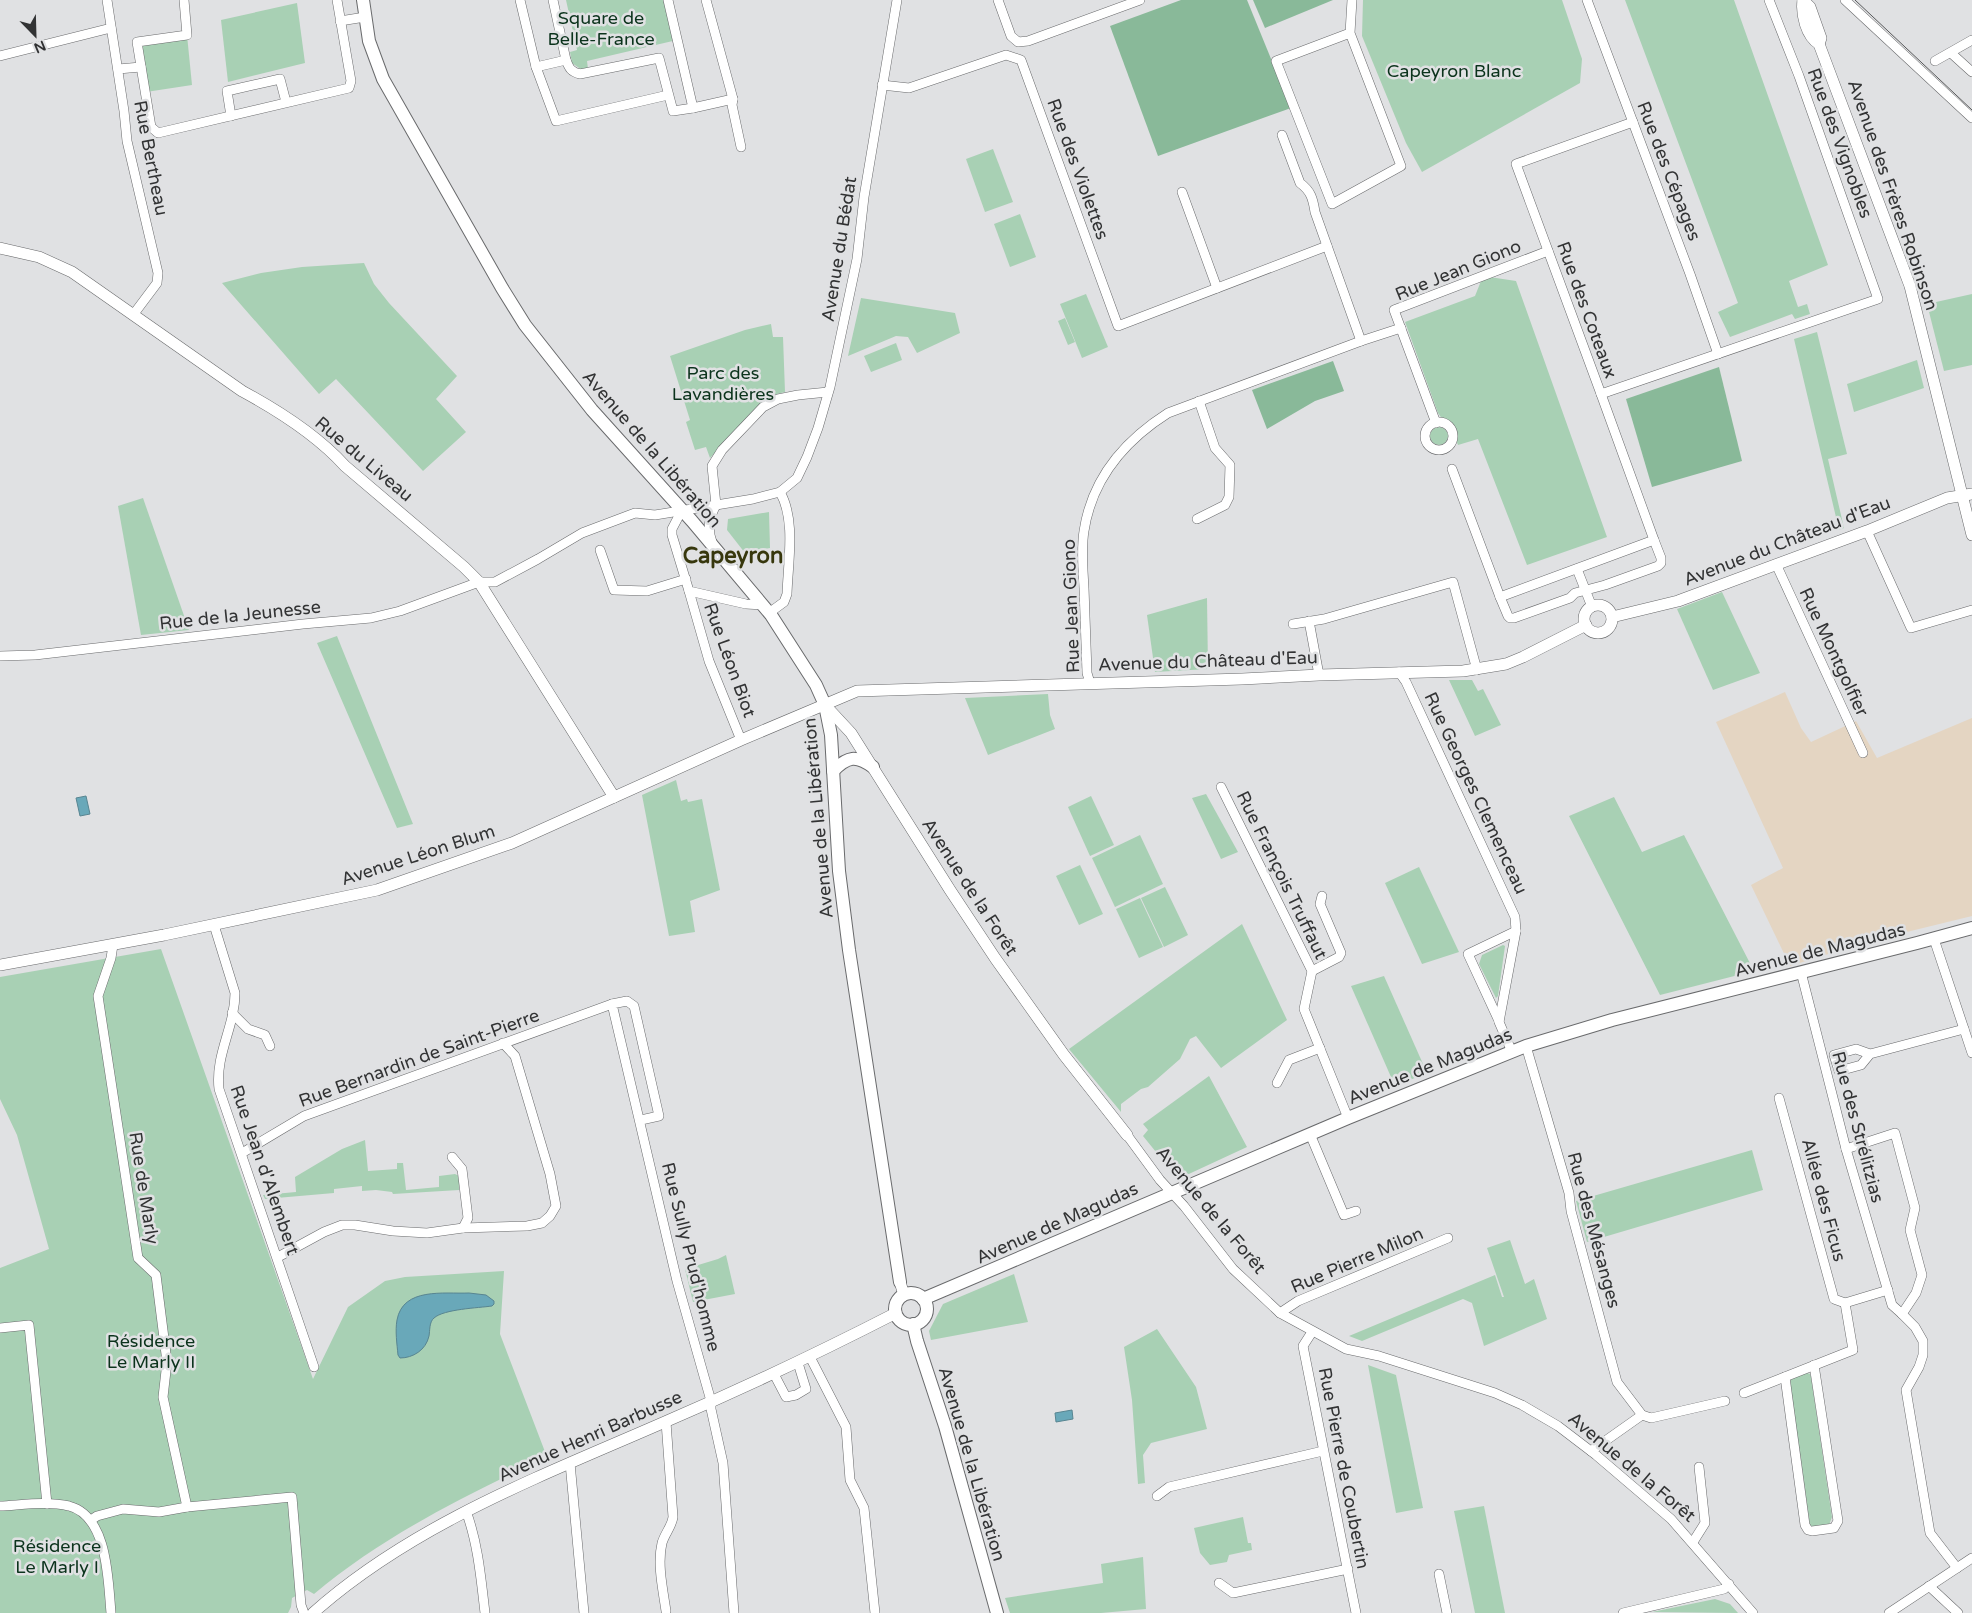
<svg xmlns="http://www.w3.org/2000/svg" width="1972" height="1613" font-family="'Varela Round',sans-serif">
  <rect width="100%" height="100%" fill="#e0e1e3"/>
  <polygon fill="#e4d5c2" points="1785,692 1801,728 1811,742 1856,721 1877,758 1972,718 1972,916 1870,941 1790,966 1751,885 1783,868 1716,722"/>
  <g fill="#a8d0b4">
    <polygon points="566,0 666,0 677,40 587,61 588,69 582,70 572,63 570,52 577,50"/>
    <polygon points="1363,0 1562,0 1582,59 1580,83 1422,172 1406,143 1362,36"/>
    <polygon points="1625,0 1734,0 1828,265 1789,281 1798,307 1807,304 1810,314 1795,319 1792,314 1730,337 1718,312 1738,303"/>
    <polygon points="297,3 305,63 228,82 221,20"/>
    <polygon points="187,35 192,85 146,92 137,42"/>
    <polygon points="993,149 1013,202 985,212 966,159"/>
    <polygon points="1020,214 1036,257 1010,267 994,224"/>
    <polygon points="364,263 374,284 389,303 457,376 436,399 466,432 423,471 336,379 319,394 222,283 261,273 302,267"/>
    <polygon points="1483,276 1516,281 1607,537 1527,565 1478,439 1458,445 1450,424 1443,420 1438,413 1405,322 1475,296"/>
    <polygon points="1086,294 1108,347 1082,358 1060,304"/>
    <polygon points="1972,294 1972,365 1944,371 1927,304"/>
    <polygon points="861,298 955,313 960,333 917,353 908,337 896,336 848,356"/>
    <polygon points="1065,318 1075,342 1068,345 1058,321"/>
    <polygon points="771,324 773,337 783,337 785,392 769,396 769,401 762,403 710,458 706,447 695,450 686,422 690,420 670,356 745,330"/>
    <polygon points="1817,332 1847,454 1828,459 1844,528 1839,530 1794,339"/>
    <polygon points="896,343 902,360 871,372 864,356"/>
    <polygon points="1917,360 1924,388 1854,412 1847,384"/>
    <circle cx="1439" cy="436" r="9"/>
    <polygon points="143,498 189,630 141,635 118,506"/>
    <polygon points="769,512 770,548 745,553 727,530 728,519"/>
    <polygon points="1722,592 1760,673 1713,690 1677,609"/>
    <polygon points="1207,598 1208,669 1155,672 1147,615"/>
    <polygon points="337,636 343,651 413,824 397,828 317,643"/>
    <polygon points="1449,680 1472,680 1478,691 1483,689 1501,725 1475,736"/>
    <polygon points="1048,694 1050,715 1055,729 988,755 965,698"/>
    <polygon points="676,780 681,801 687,799 688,802 702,799 720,890 690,901 695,932 669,936 642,795"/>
    <polygon points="1206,794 1238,852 1221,859 1192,798"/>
    <polygon points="1091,796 1114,845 1090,856 1068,807"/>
    <polygon points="1614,797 1642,852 1684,835 1754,971 1660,995 1569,816"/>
    <polygon points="1140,835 1163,884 1115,907 1092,858"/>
    <polygon points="1080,865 1103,914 1079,925 1056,876"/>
    <polygon points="1419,867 1459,952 1422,964 1385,883"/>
    <polygon points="1165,887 1188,935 1164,947 1141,898"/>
    <polygon points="1140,898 1163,947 1139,958 1116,909"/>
    <polygon points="1242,924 1287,1020 1221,1068 1196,1036 1190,1039 1180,1059 1148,1087 1141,1089 1121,1104 1121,1112 1069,1049"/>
    <polygon points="1503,945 1505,946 1498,996 1496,998 1479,964 1482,955"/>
    <path d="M161 949 313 1379 348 1307 385 1281 405 1277 504 1271 500 1334 547 1457C466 1495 383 1536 314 1594L307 1590 292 1598 291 1607 288 1613H0V1268L49 1249 17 1135 0 1099V977Z"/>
    <polygon points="1384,976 1427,1073 1395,1086 1351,986"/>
    <polygon points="1209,1076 1247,1147 1178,1179 1143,1136 1148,1130 1143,1124"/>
    <polygon points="365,1140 368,1171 397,1169 397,1163 403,1163 406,1190 439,1187 439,1176 455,1174 459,1176 459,1190 393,1194 392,1192 376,1190 362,1191 362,1186 334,1189 334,1193 265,1199 263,1195 296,1192 295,1177 342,1149"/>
    <polygon points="1752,1150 1763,1190 1587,1242 1576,1201"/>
    <polygon points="1510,1240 1525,1284 1534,1279 1547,1319 1484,1346 1472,1303 1463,1299 1362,1341 1349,1336 1495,1275 1502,1297 1504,1297 1487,1248"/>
    <polygon points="726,1255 735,1294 693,1302 685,1269 718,1259"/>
    <polygon points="1014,1274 1028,1322 931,1340 929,1331 943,1304"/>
    <polygon points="1157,1329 1196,1387 1207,1429 1151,1443 1143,1455 1145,1483 1138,1484 1132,1400 1124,1347"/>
    <polygon points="1368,1365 1396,1375 1423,1508 1396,1513"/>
    <polygon points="1805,1372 1810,1374 1811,1377 1832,1517 1829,1525 1812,1527 1810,1526 1790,1383 1791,1379"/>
    <polygon points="1484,1506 1505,1613 1475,1613 1454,1511"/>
    <polygon points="1243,1517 1248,1543 1251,1543 1252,1550 1229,1555 1227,1562 1210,1565 1200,1553 1194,1528"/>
    <polygon points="1143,1557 1146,1609 1101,1613 1010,1613 1005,1598 1103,1583 1101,1564"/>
    <polygon points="1715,1599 1730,1604 1738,1613 1652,1612"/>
  </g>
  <g fill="#89b999">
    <polygon points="1181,0 1247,0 1291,108 1158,156 1110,26"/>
    <polygon points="1253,0 1333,0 1265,28"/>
    <polygon points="1333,361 1344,391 1315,401 1267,429 1252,390"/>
    <polygon points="1719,367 1742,461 1652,487 1626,399"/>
  </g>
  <g fill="#69a8b9" stroke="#588591">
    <polygon points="86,796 90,814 80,816 76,798"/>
    <path d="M469 1293 486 1295 494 1301V1304L492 1306C478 1308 444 1309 434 1318 429 1322 430 1331 429 1336 426 1350 413 1358 400 1358L398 1355C397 1344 395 1331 397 1320 403 1287 444 1294 469 1293Z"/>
    <polygon points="1072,1410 1073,1419 1056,1422 1055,1413"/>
  </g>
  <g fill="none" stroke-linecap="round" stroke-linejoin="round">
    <g stroke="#696a6c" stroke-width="10">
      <g id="minor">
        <polyline points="107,0 124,111 127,141 158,273 157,283 133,315"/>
        <polyline points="184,0 187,35 137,42 151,127 158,133 349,88 351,81 337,0"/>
        <polyline points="520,0 536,67 566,60"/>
        <path d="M553 0 566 60C569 68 571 72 580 74L659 58 673 111 693 108"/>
        <polyline points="668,0 693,108 733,99"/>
        <polyline points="706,0 733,99 732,105 741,147"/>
        <polyline points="998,0 1011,36 1018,42 1028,41 1140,0"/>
        <polyline points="1587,0 1690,274 1718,354"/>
        <polyline points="1845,0 1972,118"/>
        <polyline points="340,21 365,17"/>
        <polyline points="1350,33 1276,61 1332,204 1401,166 1350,33 1352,0"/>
        <polyline points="1951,53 1972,72"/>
        <polyline points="0,56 111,28"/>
        <polyline points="1935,61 1972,40"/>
        <polyline points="536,67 556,121 668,95"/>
        <polyline points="118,69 141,67"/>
        <polyline points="882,85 909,88 1006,55 1021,60 1118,326 1327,246"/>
        <polyline points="231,116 227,91 280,79 286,102"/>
        <polyline points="1633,122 1516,164 1601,394 1878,299 1799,76 1769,0"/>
        <path d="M1282 135 1300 183C1311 191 1313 199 1315 212L1361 341"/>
        <polyline points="1182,192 1217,288"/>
        <circle cx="1439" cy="436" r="14"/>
        <polyline points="1436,423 1394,310 1548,251"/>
        <polyline points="1452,469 1500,597 1654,540 1601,394"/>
        <polyline points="716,505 712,466 722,450 763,407 778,399 798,395 828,392"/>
        <polyline points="682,510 672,529 672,535 689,591 746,604 763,605"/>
        <polyline points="1197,519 1225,505 1229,497 1230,465 1215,448 1199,401"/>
        <polyline points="1867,531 1911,628 1972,610"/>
        <path d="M712 542C707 528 709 518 716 505"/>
        <polyline points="600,550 614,590 647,591 686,579"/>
        <polyline points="1776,564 1863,753"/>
        <polyline points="1577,569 1592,607"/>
        <polyline points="689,591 709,661 741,740"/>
        <polyline points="1500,597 1508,616 1510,618 1514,618 1570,598 1575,593 1605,585 1658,566 1661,563 1661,558 1654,540"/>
        <path d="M769 613 784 602 787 594C788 562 796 520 780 492"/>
        <polyline points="1309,621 1319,675"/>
        <polyline points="1293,624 1324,619 1453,582 1477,670"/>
        <polyline points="0,656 35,655 303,624 371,618 400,611 479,582 495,582 538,559 582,533 635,513 655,515 753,499 780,492 797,478 807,457 818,428 830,387 857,259 864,197 897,0"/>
        <polyline points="1399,672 1406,682 1515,917 1516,931 1499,1022 1512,1052"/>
        <path d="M1090 683 1087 673C1086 645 1085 617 1084 588 1083 570 1081 549 1084 531 1092 478 1124 441 1168 413L1361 341 1401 328"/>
        <polyline points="1221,787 1312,971 1304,1009 1348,1118"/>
        <path d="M214 925 235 993C235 1027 215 1054 219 1089L314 1367"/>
        <polyline points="1934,939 1972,1053"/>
        <polyline points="113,945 111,958 98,996 138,1258 156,1275 167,1362 163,1397 187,1507"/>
        <polyline points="1312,971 1339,957 1341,953 1320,904 1322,896"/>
        <polyline points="1801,972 1846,1149 1892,1305 1902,1314"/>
        <polyline points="232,1013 248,1029 265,1035 270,1046"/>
        <polyline points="1499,1021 1468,954 1516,931"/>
        <polyline points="1526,1046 1569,1193 1571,1211 1617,1382 1642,1415"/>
        <polyline points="1870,1054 1856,1049 1834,1055 1839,1071 1861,1065 1870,1054 1964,1029"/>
        <polyline points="1277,1083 1289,1060 1320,1048"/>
        <polyline points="1779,1098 1834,1299 1845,1303"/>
        <polyline points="641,1120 659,1116 634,1006 627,1001 612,1004 677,1281 711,1401 711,1409 723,1463 734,1613"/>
        <polyline points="1310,1134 1344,1215 1356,1211"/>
        <polyline points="1127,1135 1160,1180 1184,1206 1233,1269 1280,1313 1346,1349 1379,1356 1495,1393 1522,1405 1558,1426 1596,1455 1671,1519 1753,1613"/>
        <polyline points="1846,1149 1895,1133 1915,1208 1910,1230 1922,1275 1916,1293 1902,1314 1915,1327 1923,1341 1923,1355 1919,1367 1906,1390 1930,1533 1957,1568"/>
        <polyline points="242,1153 304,1116 612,1004"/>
        <polyline points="452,1157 462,1169 468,1218 463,1228"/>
        <polyline points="278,1257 324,1232 342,1225 355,1225 393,1231 427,1233 463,1228 527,1226 542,1223 550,1216 556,1206 550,1174 515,1056 503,1043"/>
        <polyline points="1280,1313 1298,1301 1448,1238"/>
        <polyline points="0,1328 29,1325 47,1504"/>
        <polyline points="1312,1332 1303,1346 1356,1613"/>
        <polyline points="810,1357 846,1427 850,1480 864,1508 875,1613"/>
        <polyline points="774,1374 786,1397 796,1395 806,1389 798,1363"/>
        <polyline points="1785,1377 1805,1525 1808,1530 1812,1531 1834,1528 1838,1521 1814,1365"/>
        <polyline points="1744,1393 1853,1350 1845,1303 1888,1290"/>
        <path d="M666 1422 673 1517C672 1526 665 1533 662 1543 657 1564 663 1590 666 1611"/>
        <polyline points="1591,1451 1642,1415 1651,1418 1725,1401"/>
        <polyline points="570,1463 584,1613"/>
        <polyline points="1157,1496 1169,1487 1323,1451"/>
        <path d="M0 1506C22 1505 47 1501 69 1506 108 1516 108 1580 111 1613"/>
        <path d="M466 1511C478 1543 481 1579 485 1613"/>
        <polyline points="91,1520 97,1516 123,1509 159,1512 187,1507 292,1497 301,1605 304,1613"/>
        <polyline points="1693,1542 1705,1523 1699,1467"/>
        <polyline points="1439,1574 1447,1613"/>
        <polyline points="1219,1583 1233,1593 1348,1569"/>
        <polyline points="1929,1586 1958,1613"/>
        <polyline points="1623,1613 1724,1589 1729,1584"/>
        <polyline points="1889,1613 1972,1558"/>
      </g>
    </g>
    <g stroke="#696a6c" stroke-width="12">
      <g id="tertiary">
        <path d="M1803 0C1801 14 1806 36 1819 44L1910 286 1972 535"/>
        <polyline points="1803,0 1810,7 1821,38 1819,44"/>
        <path d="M0 248 39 257 72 272 242 391C279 411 317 435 345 466L464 567 479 582 614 797"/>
        <circle cx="1598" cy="619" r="14"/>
        <polyline points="1612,617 1678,601 1867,531 1947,498 1972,494"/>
        <polyline points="825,705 851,733 950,890 995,958 1064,1055 1127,1135"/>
        <polyline points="0,965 164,935 377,890 512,843 741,740 857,691 1242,679 1319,675 1463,671 1506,664 1523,657 1586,625"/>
        <polyline points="900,1282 904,1295"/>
        <path d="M313 1613C414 1523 544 1475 667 1421 744 1388 820 1352 896 1313"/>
      </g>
    </g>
    <g stroke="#696a6c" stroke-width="14">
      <g id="secondary">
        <polyline points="363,0 369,41 383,79 502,288 525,325 592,410 692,521 771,615 816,685 825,705 831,735 839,871 849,950 900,1282"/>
        <path d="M833 771C848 756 856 755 873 767"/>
        <circle cx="911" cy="1309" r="16"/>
        <polyline points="923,1299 1348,1118 1526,1046 1612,1020 1917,943 1972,928"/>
        <polyline points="913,1324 917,1341 945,1426 997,1613"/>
      </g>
    </g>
    <use href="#minor" stroke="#fff" stroke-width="9"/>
    <use href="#tertiary" stroke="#fff" stroke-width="11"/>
    <use href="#secondary" stroke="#fff" stroke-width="12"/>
    <polyline stroke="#58595a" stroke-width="1" points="1855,0 1972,110"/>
  </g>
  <g text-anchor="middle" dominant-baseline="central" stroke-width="5" stroke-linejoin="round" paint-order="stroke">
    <g font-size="18" fill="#0b331c" stroke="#e0e1e3">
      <text x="601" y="18">Square de<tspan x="601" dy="21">Belle-France</tspan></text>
      <text x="1454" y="71">Capeyron Blanc</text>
      <text x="723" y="373">Parc des<tspan x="723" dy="21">Lavandières</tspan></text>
      <text x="151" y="1341">Résidence<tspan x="151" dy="21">Le Marly II</tspan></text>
      <text x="57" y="1546">Résidence<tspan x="57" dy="21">Le Marly I</tspan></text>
    </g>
    <g font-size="18" fill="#323334" stroke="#e0e1e3">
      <text transform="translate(1840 143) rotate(70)">Rue des Vignobles</text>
      <text transform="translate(151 158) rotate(79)">Rue Bertheau</text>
      <text transform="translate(1078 169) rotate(70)">Rue des Violettes</text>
      <text transform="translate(1669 171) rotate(69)">Rue des Cépages</text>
      <text transform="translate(1893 195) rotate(71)">Avenue des Frères Robinson</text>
      <text transform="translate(839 249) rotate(-81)">Avenue du Bédat</text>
      <text transform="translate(1458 270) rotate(-22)">Rue Jean Giono</text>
      <text transform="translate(1587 310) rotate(70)">Rue des Coteaux</text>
      <text transform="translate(652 449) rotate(49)">Avenue de la Libération</text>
      <text transform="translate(364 459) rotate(40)">Rue du Liveau</text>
      <text transform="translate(1787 541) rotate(-21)">Avenue du Château d'Eau</text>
      <text transform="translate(1071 606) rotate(-92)">Rue Jean Giono</text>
      <text transform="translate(240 615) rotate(-6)">Rue de la Jeunesse</text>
      <text transform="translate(1834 652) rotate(65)">Rue Montgolfier</text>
      <text transform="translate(730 660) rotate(70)">Rue Léon Biot</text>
      <text transform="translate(1208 661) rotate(-2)">Avenue du Château d'Eau</text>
      <text transform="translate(1476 793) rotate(65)">Rue Georges Clemenceau</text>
      <text transform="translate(818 818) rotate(-95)">Avenue de la Libération</text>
      <text transform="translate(418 855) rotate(-18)">Avenue Léon Blum</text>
      <text transform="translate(1282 875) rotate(64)">Rue François Truffaut</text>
      <text transform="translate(970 887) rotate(57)">Avenue de la Forêt</text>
      <text transform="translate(1820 950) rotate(-14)">Avenue de Magudas</text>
      <text transform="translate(419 1058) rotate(-20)">Rue Bernardin de Saint-Pierre</text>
      <text transform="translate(1430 1066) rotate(-22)">Avenue de Magudas</text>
      <text transform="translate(1858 1127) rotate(75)">Rue des Strélitzias</text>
      <text transform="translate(265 1170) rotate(71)">Rue Jean d'Alembert</text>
      <text transform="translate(144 1188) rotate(81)">Rue de Marly</text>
      <text transform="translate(1824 1200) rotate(75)">Allée des Ficus</text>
      <text transform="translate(1211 1210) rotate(50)">Avenue de la Forêt</text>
      <text transform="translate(1057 1223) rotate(-24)">Avenue de Magudas</text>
      <text transform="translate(1594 1230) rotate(75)">Rue des Mésanges</text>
      <text transform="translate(691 1257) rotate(76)">Rue Sully Prud'homme</text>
      <text transform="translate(1357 1260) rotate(-23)">Rue Pierre Milon</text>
      <text transform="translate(590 1436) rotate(-24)">Avenue Henri Barbusse</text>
      <text transform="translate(972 1464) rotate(74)">Avenue de la Libération</text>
      <text transform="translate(1632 1467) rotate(40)">Avenue de la Forêt</text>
      <text transform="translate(1344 1468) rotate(79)">Rue Pierre de Coubertin</text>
    </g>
    <g font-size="22" font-weight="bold" fill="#37370d" stroke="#e0e1e3">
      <text x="733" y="556">Capeyron</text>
    </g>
  </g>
  <g transform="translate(35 35) rotate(157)" stroke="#e0e1e3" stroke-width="4" paint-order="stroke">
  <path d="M0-4L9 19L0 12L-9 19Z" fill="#323334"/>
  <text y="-8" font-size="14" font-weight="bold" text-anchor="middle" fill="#323334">N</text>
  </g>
</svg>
